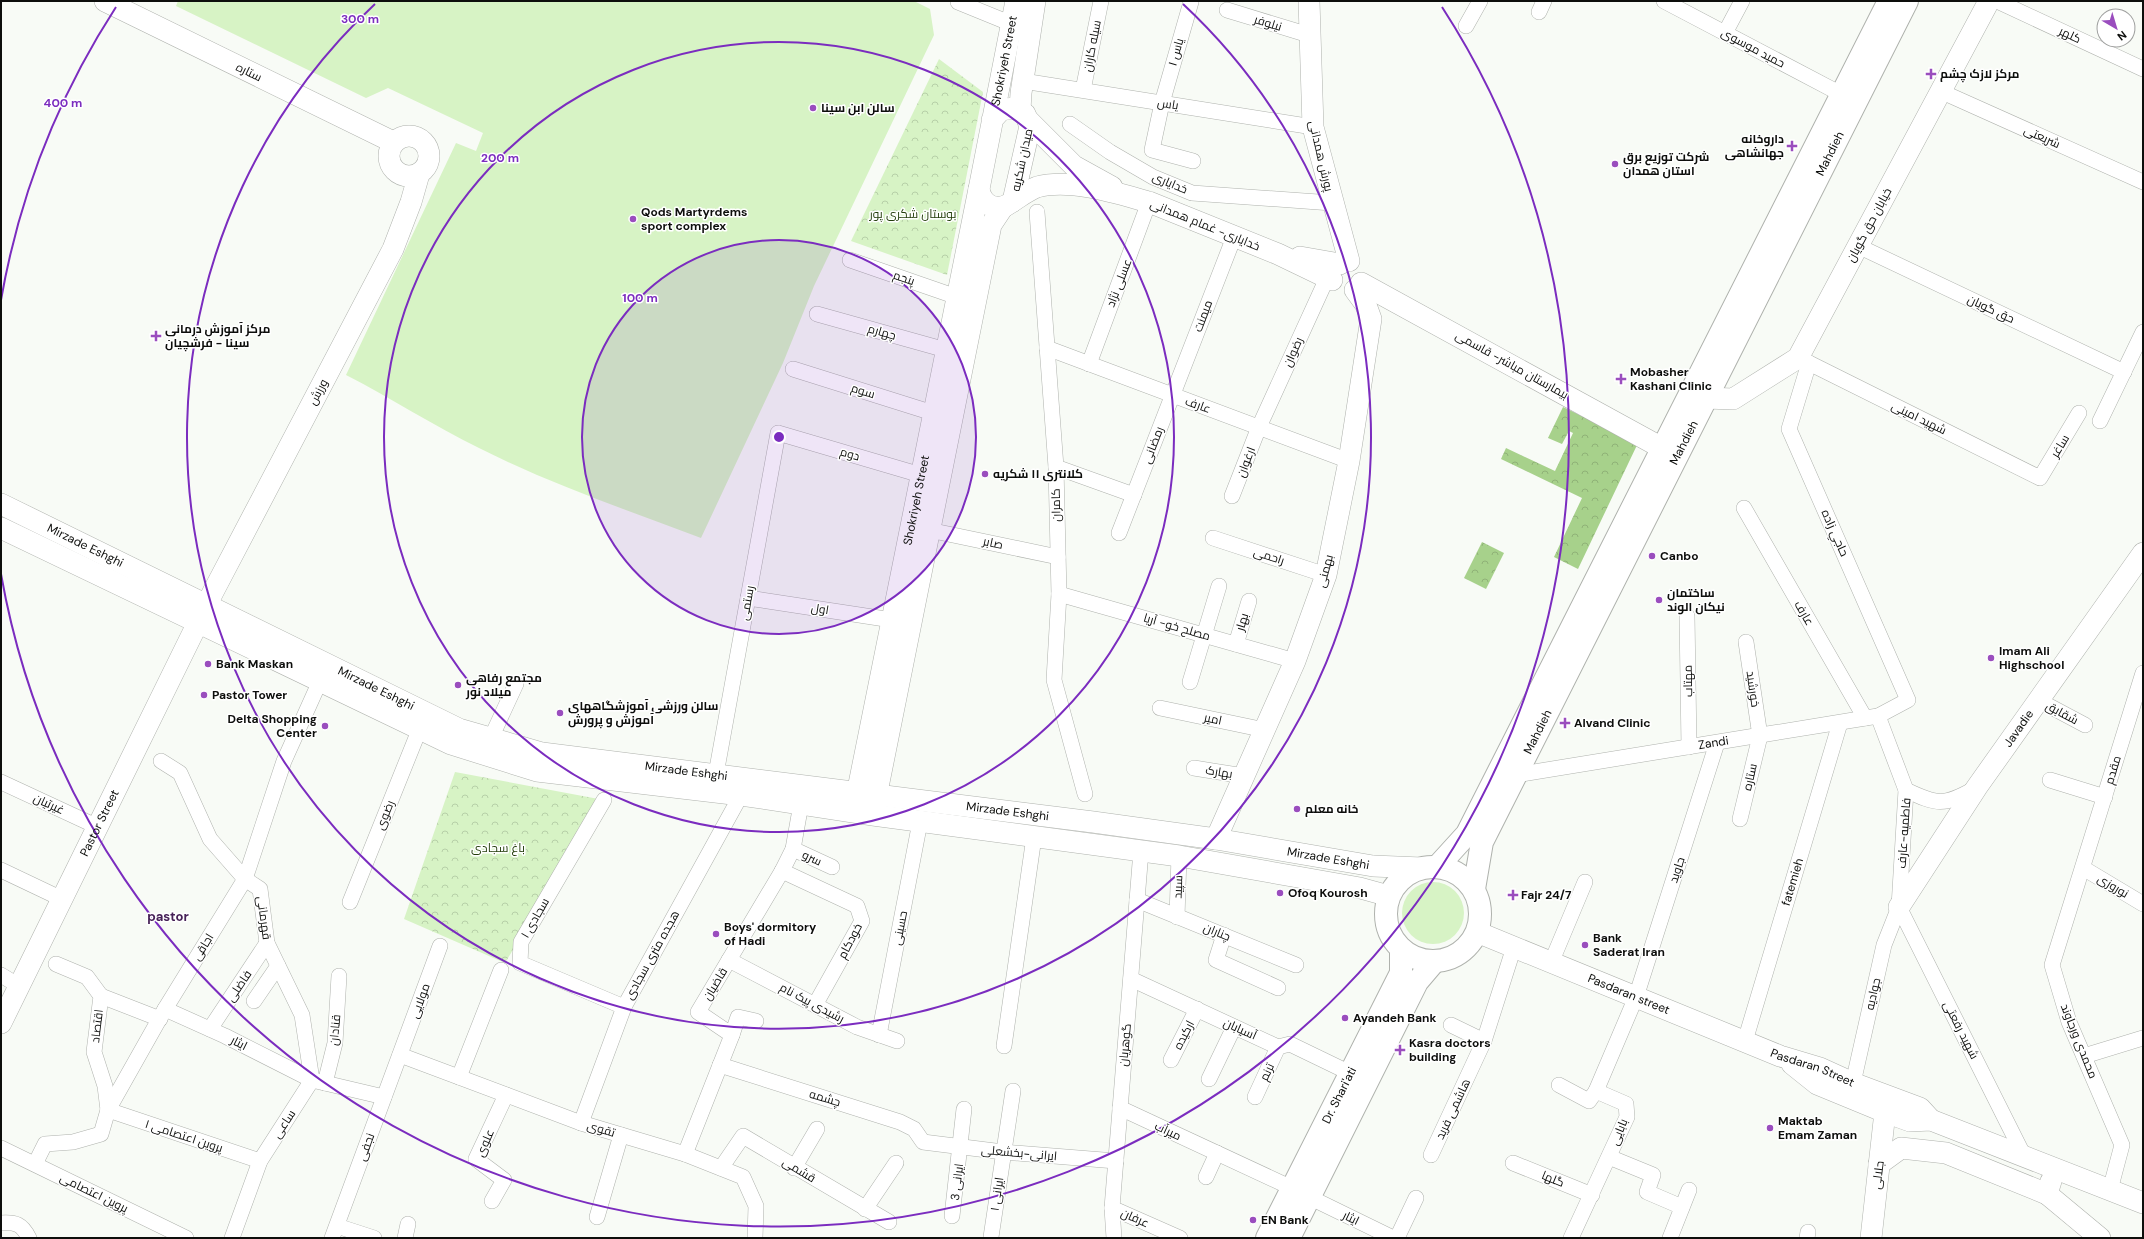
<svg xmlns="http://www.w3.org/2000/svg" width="2144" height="1239" font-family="'DM Sans',Cairo,sans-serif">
  <defs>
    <pattern id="forest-crowns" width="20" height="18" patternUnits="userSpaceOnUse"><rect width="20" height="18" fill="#a7d18b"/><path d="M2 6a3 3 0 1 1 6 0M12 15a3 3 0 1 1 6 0" fill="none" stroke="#8fb277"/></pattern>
    <pattern id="park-crowns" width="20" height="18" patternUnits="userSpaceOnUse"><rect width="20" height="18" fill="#d7f3c5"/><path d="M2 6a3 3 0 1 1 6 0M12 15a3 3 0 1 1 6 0" fill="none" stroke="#b7cfa8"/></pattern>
  </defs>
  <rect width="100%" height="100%" fill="#f8fbf6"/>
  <g fill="#d7f3c5">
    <path d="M178 1H914L930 9 934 35 814 286 783 363 701 538C627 510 550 484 479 448 434 426 391 398 346 375L456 143 476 151 483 133 388 88 366 98 176 6Z"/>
    <circle cx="1433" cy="913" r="31"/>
  </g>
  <g fill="url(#forest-crowns)">
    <polygon points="1563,407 1638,443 1578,569 1554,557 1582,498 1501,459 1506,448 1555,471 1573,433 1569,431 1562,444 1548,438"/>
    <polygon points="1482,542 1504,553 1486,589 1464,578"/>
  </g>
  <g fill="url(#park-crowns)">
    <polygon points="939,59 983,92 947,275 851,241"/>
    <polygon points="455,772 604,800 505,963 404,919"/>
  </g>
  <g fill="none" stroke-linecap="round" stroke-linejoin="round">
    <g stroke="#afb2ad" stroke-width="16">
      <g id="street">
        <polyline points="959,1 958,2 1012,24"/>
        <polyline points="1664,1 1841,94"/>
        <polyline points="1997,1 2143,69"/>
        <polyline points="1191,2 1162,103 1152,150 1193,161"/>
        <polyline points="1227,10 1309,35"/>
        <polyline points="1539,12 1544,1"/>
        <polyline points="1466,26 1480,1"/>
        <polyline points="1725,33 1742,1"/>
        <polyline points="1023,81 1313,127"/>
        <polyline points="1083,90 1101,1"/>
        <polyline points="1940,91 2143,182"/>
        <polyline points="1070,124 1110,152 1153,177 1192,193 1332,203"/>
        <polyline points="1037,212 1056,467 1059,594 1054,680 1085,794"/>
        <polyline points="1858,246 2124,372"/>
        <polyline points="850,260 957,297"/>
        <polyline points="817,314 946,350"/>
        <polyline points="1047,348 1349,461"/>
        <polyline points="1801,359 2040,478 2079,413"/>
        <polyline points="1089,364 1149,202"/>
        <polyline points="793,369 933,413"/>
        <polyline points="2100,421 2143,332"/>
        <polyline points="1056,467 1134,495"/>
        <polyline points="1232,496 1259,427 1327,278"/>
        <polyline points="1744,508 1865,718"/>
        <polyline points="929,530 1058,557"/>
        <polyline points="1119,533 1234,237"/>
        <polyline points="1213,538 1326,575"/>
        <polyline points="1059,594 1295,661"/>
        <polyline points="748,598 892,620"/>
        <polyline points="1687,616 1689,747"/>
        <polyline points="1236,644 1249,601"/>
        <polyline points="1190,682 1219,586"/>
        <polyline points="2038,700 2085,725"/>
        <polyline points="1160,708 1265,730"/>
        <polyline points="491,738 516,684"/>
        <polyline points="161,761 180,773 210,839 245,879 260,889 267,943 302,1015 312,1080"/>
        <polyline points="1194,768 1244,776"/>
        <polyline points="716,774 778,433 921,475"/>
        <path id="s1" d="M1515 775 1878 716 1908 700 1789 429 1809 363"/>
        <polyline points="2050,780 2105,797"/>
        <polyline points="1,782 98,827"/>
        <path d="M1906 790C1937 805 1944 806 1974 789"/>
        <polyline points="604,800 521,942 520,963 624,1007"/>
        <polyline points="1740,819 1760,736 1746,642"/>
        <polyline points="793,849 832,867"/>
        <polyline points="2083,868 2143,904"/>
        <polyline points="1,870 62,899"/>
        <polyline points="782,871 857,906 862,921 815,1005"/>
        <polyline points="1137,900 1296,965"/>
        <polyline points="350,902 420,728"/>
        <polyline points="1899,907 2023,1154"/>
        <polyline points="1177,917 1179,856"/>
        <polyline points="1224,935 1216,960 1278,988"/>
        <polyline points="729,960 857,1027 897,1041"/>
        <polyline points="1551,963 1585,882"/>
        <polyline points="56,964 87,977 101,996 94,1052 105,1086 108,1110"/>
        <polyline points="1,975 19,986"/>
        <polyline points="1131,979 1278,1047 1290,1044 1350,1073"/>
        <polyline points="101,996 160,1019"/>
        <polyline points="254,1001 278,966"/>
        <polyline points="165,1009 225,1036 312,1080 384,1097"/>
        <polyline points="1451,1025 1484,1041"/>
        <polyline points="210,1029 267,943"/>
        <polyline points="732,1035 738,1017 756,1021"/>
        <polyline points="879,1035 920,822"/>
        <path id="s2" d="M1745 1041 1840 723"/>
        <polyline points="1004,1046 1034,837"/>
        <polyline points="400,1055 581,1123 685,1154 743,1177 756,1206 755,1238"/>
        <polyline points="2084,1056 2143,1038"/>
        <polyline points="1171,1060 1197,1009"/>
        <polyline points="720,1065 900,1122 914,1129 923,1142 1003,1152 1116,1161"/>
        <polyline points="459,1077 501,970"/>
        <polyline points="1209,1079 1234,1027"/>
        <polyline points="325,1083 335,1043 339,976"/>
        <polyline points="1853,1083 1884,945 1899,907 1906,790 1878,716"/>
        <polyline points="1559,1085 1589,1101 1596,1091"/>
        <polyline points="1255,1097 1278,1047"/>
        <polyline points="1120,1108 1292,1188"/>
        <polyline points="108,1110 260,1161"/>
        <polyline points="581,1123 624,1007 741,795"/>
        <polyline points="1,1148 186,1238"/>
        <polyline points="685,1154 732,1035 698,1012 782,871 793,849 801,804"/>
        <polyline points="1431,1155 1484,1041 1514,947"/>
        <polyline points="1609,1157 1653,1175 1647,1192 1682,1207"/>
        <polyline points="1513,1163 1592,1195"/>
        <polyline points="35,1164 45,1144 73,1142 101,1134 108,1110 165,1009 245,879 284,761 320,681"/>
        <polyline points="721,1168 743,1136 889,1222"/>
        <polyline points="794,1168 817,1129"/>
        <polyline points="1206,1177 1217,1153"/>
        <polyline points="2110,1190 2122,1145 2069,1022 2052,965 2143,673"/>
        <polyline points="1309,1197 1393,1238"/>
        <polyline points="492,1201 504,1180 476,1159 506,1095"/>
        <polyline points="1112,1208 1180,1238"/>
        <polyline points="865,1209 896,1163"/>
        <polyline points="952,1216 964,1109"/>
        <polyline points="597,1217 621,1135"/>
        <path d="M1 1223C16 1222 22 1224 29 1238"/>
        <polyline points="337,1226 374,1238"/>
        <polyline points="991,1237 1013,1091"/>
        <polyline points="232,1238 260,1161 312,1080"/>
        <polyline points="332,1238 440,946"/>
        <polyline points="405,1238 408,1224"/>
        <polyline points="1114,1238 1112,1208 1141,851"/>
        <polyline points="1397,1238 1416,1198"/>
        <polyline points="1571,1238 1627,1117 1626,1104 1596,1091 1636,997 1717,743"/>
        <polyline points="1670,1238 1689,1190"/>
        <polyline points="1807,1238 1808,1232"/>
      </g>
    </g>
    <g stroke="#afb2ad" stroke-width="22">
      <g id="secondary">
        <polyline points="105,1 393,142"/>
        <polyline points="1309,1 1313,127 1349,261"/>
        <polyline points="1020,110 1021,93 1035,1"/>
        <path id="s3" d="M992 120 1001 110 1014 108 1025 114 1030 126 1013 201C999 213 982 207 979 189L1016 1"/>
        <polyline points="1028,120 1074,166 1112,187"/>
        <circle cx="409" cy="156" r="20"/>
        <path d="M1013 201C1021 196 1029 190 1037 187 1070 178 1116 193 1149 202L1278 254 1332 280"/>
        <polyline points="1300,257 1340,264"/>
        <polyline points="1361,283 1662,448"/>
        <polyline points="1706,398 1733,399 1798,358 1989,1"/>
        <path id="s4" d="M1 504 459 729 542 753 1093 822 1216 839 1373 866 1422 868"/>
        <polyline points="1,528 451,744 537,771 741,795 873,815 1179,856 1360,888 1389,896"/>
        <path id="s5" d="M855 804 979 189"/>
        <polyline points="874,807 991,225 1003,207"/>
        <polyline points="1216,839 1295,661 1326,575 1349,461 1371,319 1366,305 1355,290"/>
        <path id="s6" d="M1899 907 1977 787 2143 553"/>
        <path id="s7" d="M1477 932 1780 1056 1820 1068 1853 1083 1920 1108 1931 1120"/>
        <path id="s8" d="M1 1023 213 592 393 249 411 202 419 174"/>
        <polyline points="1792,1064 1817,1084 1885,1112 1910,1121 1931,1120 2143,1203"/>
        <polyline points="1879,1164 1901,1148 1946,1153 2047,1194"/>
        <polyline points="2051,1181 2047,1194 2100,1238"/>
        <polyline points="1871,1238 1885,1112"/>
      </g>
    </g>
    <g stroke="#afb2ad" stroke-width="24">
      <g id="primary">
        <circle cx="1433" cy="914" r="47"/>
        <polyline points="1437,867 1467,834 1889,1"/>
        <path id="s9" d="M1474 889 1482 842 1907 1"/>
        <path id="s10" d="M1267 1238 1401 973V949"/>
        <polyline points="1289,1238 1417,982 1434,962"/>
      </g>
    </g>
    <use href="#street" stroke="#fff" stroke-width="15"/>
    <use href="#secondary" stroke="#fff" stroke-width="21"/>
    <use href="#primary" stroke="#fff" stroke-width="22"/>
  </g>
  <circle cx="779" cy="437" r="197" fill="#7b2cbf" fill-opacity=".12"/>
  <g fill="none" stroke="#7b2cbf" stroke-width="2">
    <circle cx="779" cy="437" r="197"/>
    <circle cx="779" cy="437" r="395"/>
    <path d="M1183 4A592 592 0 1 1 375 4"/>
    <path d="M1 300A790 790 0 0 1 116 7M1442 7A790 790 0 1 1 1 574"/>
  </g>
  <g fill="#9a4dbe" stroke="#fff" stroke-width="1.5">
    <path d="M1929 68h4v4h4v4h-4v4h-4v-4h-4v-4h4z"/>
    <circle cx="813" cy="108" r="4"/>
    <path d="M1790 140h4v4h4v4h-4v4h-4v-4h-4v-4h4z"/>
    <circle cx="1615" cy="164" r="4"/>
    <circle cx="633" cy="219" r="4"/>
    <path d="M154 330h4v4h4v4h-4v4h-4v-4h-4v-4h4z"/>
    <path d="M1619 373h4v4h4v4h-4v4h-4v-4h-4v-4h4z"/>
    <circle cx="985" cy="474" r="4"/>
    <circle cx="1652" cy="556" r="4"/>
    <circle cx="1659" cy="600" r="4"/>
    <circle cx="1991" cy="658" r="4"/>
    <circle cx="208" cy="664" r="4"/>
    <circle cx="458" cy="685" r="4"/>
    <circle cx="204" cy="695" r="4"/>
    <circle cx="560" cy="713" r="4"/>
    <path d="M1563 717h4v4h4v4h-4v4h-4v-4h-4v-4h4z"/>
    <circle cx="325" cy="726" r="4"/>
    <circle cx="1297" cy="809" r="4"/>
    <circle cx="1280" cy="893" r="4"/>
    <path d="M1511 889h4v4h4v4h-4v4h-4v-4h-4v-4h4z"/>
    <circle cx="716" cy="934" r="4"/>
    <circle cx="1585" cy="945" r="4"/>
    <circle cx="1345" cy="1018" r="4"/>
    <path d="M1398 1044h4v4h4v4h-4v4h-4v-4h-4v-4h4z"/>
    <circle cx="1770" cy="1128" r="4"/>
    <circle cx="1253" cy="1220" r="4"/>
  </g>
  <g text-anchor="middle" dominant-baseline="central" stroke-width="3" stroke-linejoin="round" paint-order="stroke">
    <g font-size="12" fill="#0d0e0c" stroke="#fff">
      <text transform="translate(1268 23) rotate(17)">نیلوفر</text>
      <text transform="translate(2070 35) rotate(25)">کلهر</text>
      <text transform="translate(1092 46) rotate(-79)">سیله کاران</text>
      <text transform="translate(1753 48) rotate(28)">حمید موسوی</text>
      <text transform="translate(1176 52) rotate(-74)">یاس ۱</text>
      <text stroke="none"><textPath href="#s3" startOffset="305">Shokriyeh Street</textPath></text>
      <text transform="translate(249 72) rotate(26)">ستاره</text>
      <text transform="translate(1168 104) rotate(9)">یاس</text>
      <text transform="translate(2042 137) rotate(24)">شریعتی</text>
      <text stroke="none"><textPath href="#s9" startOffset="819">Mahdieh</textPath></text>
      <text transform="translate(1321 156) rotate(77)">پورش همدانی</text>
      <text transform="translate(1022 160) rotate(-78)">میدان شکریه</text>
      <text transform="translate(1170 183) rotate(23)">خدایاری</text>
      <text transform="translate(1205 225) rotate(22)">خدایاری- غمام همدانی</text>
      <text transform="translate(1869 225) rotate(-62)">خیابان حق گویان</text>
      <text transform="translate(904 278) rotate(19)">پنجم</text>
      <text transform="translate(1119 283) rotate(-69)">عسلی نژاد</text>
      <text transform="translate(1991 309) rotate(25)">حق گویان</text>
      <text transform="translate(1203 316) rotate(-69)">میمنت</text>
      <text transform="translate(882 332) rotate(16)">چهارم</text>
      <text transform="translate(1293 352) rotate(-66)">رضوان</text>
      <text transform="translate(1512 365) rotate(29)">بیمارستان مباشر- قاسمی</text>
      <text transform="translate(863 391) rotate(17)">سوم</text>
      <text transform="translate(318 392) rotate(-62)">ورزش</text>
      <text transform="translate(1198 405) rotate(20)">عارف</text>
      <text transform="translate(1919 418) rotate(26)">شهید امینی</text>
      <text stroke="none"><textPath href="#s9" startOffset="495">Mahdieh</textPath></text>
      <text transform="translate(1153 445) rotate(-69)">رمضانی</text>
      <text transform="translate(2060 446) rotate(-59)">ساغر</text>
      <text transform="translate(850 454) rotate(16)">دوم</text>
      <text transform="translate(1246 462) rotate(-69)">ارغوان</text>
      <text stroke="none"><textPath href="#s5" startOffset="310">Shokriyeh Street</textPath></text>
      <text transform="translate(1056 505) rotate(-91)">کامران</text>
      <text transform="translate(1835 533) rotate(66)">حاجي زاده</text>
      <text transform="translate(993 543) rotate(12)">صابر</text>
      <text stroke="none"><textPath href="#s4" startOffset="94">Mirzade Eshghi</textPath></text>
      <text transform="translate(1269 556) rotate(18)">راحمی</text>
      <text transform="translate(1325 571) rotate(-75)">بهمنی</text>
      <text transform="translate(747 603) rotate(-80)">رستمی</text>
      <text transform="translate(820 609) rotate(9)">اول</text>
      <text transform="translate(1804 613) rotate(60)">عارف</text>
      <text transform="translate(1242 622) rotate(-73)">بهار</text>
      <text transform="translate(1177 627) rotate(16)">مصلح خو- آریا</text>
      <text transform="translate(1688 681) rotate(-91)">مهتاب</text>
      <text stroke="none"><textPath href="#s4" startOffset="418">Mirzade Eshghi</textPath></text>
      <text transform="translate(1753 689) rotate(82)">خورشید</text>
      <text transform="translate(2062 713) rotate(28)">شقابق</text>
      <text transform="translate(1213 719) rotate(12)">امیر</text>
      <text stroke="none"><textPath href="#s6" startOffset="215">Javadie</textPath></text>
      <text stroke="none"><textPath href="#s9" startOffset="171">Mahdieh</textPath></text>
      <text stroke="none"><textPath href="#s1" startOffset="201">Zandi</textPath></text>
      <text stroke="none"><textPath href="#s4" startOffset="742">Mirzade Eshghi</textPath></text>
      <text transform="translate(2113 770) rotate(-73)">مقدم</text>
      <text transform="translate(1219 772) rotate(9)">بهارک</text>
      <text transform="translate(1750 777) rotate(-77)">ستاره</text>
      <text transform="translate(49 804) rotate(25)">غیرتیان</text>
      <text stroke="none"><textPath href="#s4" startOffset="1066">Mirzade Eshghi</textPath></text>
      <text transform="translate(385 815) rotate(-68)">رضوی</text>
      <text stroke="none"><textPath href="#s8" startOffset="223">Pastor Street</textPath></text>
      <text transform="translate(1904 833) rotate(-86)">فاطمیه-عارف</text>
      <text transform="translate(812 858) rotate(25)">سرو</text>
      <text stroke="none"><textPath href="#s4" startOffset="1390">Mirzade Eshghi</textPath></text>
      <text transform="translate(1677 870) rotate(-72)">جاوید</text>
      <text stroke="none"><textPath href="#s2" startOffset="166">fatemieh</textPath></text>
      <text transform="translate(2113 886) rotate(31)">نوروزی</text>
      <text transform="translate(1178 887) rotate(-88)">سپید</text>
      <text transform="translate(264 918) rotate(82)">قهرمانی</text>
      <text transform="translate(535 918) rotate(-60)">سجادی ۱</text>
      <text transform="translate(900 928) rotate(-79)">حسینی</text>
      <text transform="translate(1217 932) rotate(22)">چناران</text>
      <text transform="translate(850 941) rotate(-62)">خودکام</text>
      <text transform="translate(203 947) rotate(-58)">اجاقی</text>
      <text transform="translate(652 955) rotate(-61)">هجده متری سجادی</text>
      <text transform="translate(715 984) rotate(-59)">قاضیان</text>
      <text transform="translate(239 986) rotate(-56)">فاضلی</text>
      <text stroke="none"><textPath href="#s7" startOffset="164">Pasdaran street</textPath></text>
      <text transform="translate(1873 994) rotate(-77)">جوادیه</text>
      <text transform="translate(420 1001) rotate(-70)">مولایی</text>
      <text transform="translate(812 1003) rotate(28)">رشیدی پیک نام</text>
      <text transform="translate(97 1026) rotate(-83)">اقتصاد</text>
      <text transform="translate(1240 1029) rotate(24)">آسیابان</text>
      <text transform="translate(335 1030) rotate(-85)">قنادان</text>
      <text transform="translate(1961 1030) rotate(63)">شهید رفعتی</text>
      <text transform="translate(1184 1035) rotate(-63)">ارکیده</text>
      <text transform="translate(2079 1041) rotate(68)">محمدی ورجاوند</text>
      <text transform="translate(239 1043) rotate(27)">ایثار</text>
      <text transform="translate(1125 1045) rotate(-85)">گوهریان</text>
      <text transform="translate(1267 1072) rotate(-65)">ترنم</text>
      <text stroke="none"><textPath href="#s7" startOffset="362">Pasdaran Street</textPath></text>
      <text stroke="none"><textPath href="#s10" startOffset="160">Dr. Shari'ati</textPath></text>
      <text transform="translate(825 1098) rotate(17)">چشمه</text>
      <text transform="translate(1453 1109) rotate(-65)">هاشمی فرید</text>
      <text transform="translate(284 1124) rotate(-57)">ساعی</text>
      <text transform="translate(601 1129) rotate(17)">تقوی</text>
      <text transform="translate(1168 1131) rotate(25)">میرآب</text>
      <text transform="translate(1619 1132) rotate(-68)">بابایی</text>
      <text transform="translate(184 1136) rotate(18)">پروین اعتصامی ۱</text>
      <text transform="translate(485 1143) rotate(-67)">علوی</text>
      <text transform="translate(366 1147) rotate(-70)">نجفی</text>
      <text transform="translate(1019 1153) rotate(5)">ایرانی-بخشعلی</text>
      <text transform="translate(799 1170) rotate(31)">قشمی</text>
      <text transform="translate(1878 1175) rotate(-83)">جلالی</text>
      <text transform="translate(1553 1179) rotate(22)">گلها</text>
      <text transform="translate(957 1182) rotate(-83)">ایرانی 3</text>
      <text transform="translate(94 1193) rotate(26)">پروین اعتصامی</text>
      <text transform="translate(997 1194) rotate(-82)">ایرانی ۱</text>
      <text transform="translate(1135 1218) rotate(24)">عرفان</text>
      <text transform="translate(1351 1218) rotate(26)">ایثار</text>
    </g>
    <g font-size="12" font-weight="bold" fill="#0d0e0c" stroke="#fff" text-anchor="start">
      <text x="1940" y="74">مرکز لازک چشم</text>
      <text x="821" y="108">سالن ابن سینا</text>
      <text x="1784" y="139" text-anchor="end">داروخانه<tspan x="1784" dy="14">جهانشاهی</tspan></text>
      <text x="1623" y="157">شرکت توزیع برق<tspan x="1623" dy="14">استان همدان</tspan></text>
      <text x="641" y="212">Qods Martyrdems<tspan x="641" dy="14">sport complex</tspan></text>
      <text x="165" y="329">مرکز آموزش درمانی<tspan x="165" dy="14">سینا - فرشچیان</tspan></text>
      <text x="1630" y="372">Mobasher<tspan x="1630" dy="14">Kashani Clinic</tspan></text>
      <text x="993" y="474">کلانتری ۱۱ شکریه</text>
      <text x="1660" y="556">Canbo</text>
      <text x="1667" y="593">ساختمان<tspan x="1667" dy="14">نیکان الوند</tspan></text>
      <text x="1999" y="651">Imam Ali<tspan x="1999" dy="14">Highschool</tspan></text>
      <text x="216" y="664">Bank Maskan</text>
      <text x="466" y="678">مجتمع رفاهی<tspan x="466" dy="14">میلاد نور</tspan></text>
      <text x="212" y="695">Pastor Tower</text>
      <text x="568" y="706">سالن ورزشی آموزشگاههای<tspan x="568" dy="14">آموزش و پرورش</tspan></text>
      <text x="317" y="719" text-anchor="end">Delta Shopping<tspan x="317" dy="14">Center</tspan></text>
      <text x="1574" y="723">Alvand Clinic</text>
      <text x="1305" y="809">خانه معلم</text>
      <text x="1288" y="893">Ofoq Kourosh</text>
      <text x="1521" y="895">Fajr 24/7</text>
      <text x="724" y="927">Boys' dormitory<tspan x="724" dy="14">of Hadi</tspan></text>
      <text x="1593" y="938">Bank<tspan x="1593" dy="14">Saderat Iran</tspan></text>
      <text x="1353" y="1018">Ayandeh Bank</text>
      <text x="1409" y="1043">Kasra doctors<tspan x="1409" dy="14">building</tspan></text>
      <text x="1778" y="1121">Maktab<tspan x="1778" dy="14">Emam Zaman</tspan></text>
      <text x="1261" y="1220">EN Bank</text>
    </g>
    <g font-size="12" fill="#233d0b" stroke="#fff">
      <text x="913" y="214">بوستان شکری پور</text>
      <text x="498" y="848">باغ سجادی</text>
    </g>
    <g font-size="13" font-weight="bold" fill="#462157" stroke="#fff">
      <text x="168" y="916">pastor</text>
    </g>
  </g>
  <circle cx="779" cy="437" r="6" fill="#7b2cbf" stroke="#fff" stroke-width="2"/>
  <g font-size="12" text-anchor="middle" font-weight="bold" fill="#7b2cbf" stroke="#fff" stroke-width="3" stroke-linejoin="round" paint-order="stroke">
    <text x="360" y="23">300 m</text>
    <text x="63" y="107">400 m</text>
    <text x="500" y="162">200 m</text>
    <text x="640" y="302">100 m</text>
  </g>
  <rect width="2144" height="1239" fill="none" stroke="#0d0e0c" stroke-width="4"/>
  <g transform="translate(2116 28) rotate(142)"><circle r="19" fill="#ffffff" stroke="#9e9f9e"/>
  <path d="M0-3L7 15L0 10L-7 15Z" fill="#9a4dbe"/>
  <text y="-6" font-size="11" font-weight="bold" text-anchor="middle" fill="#0d0e0c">N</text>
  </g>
</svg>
